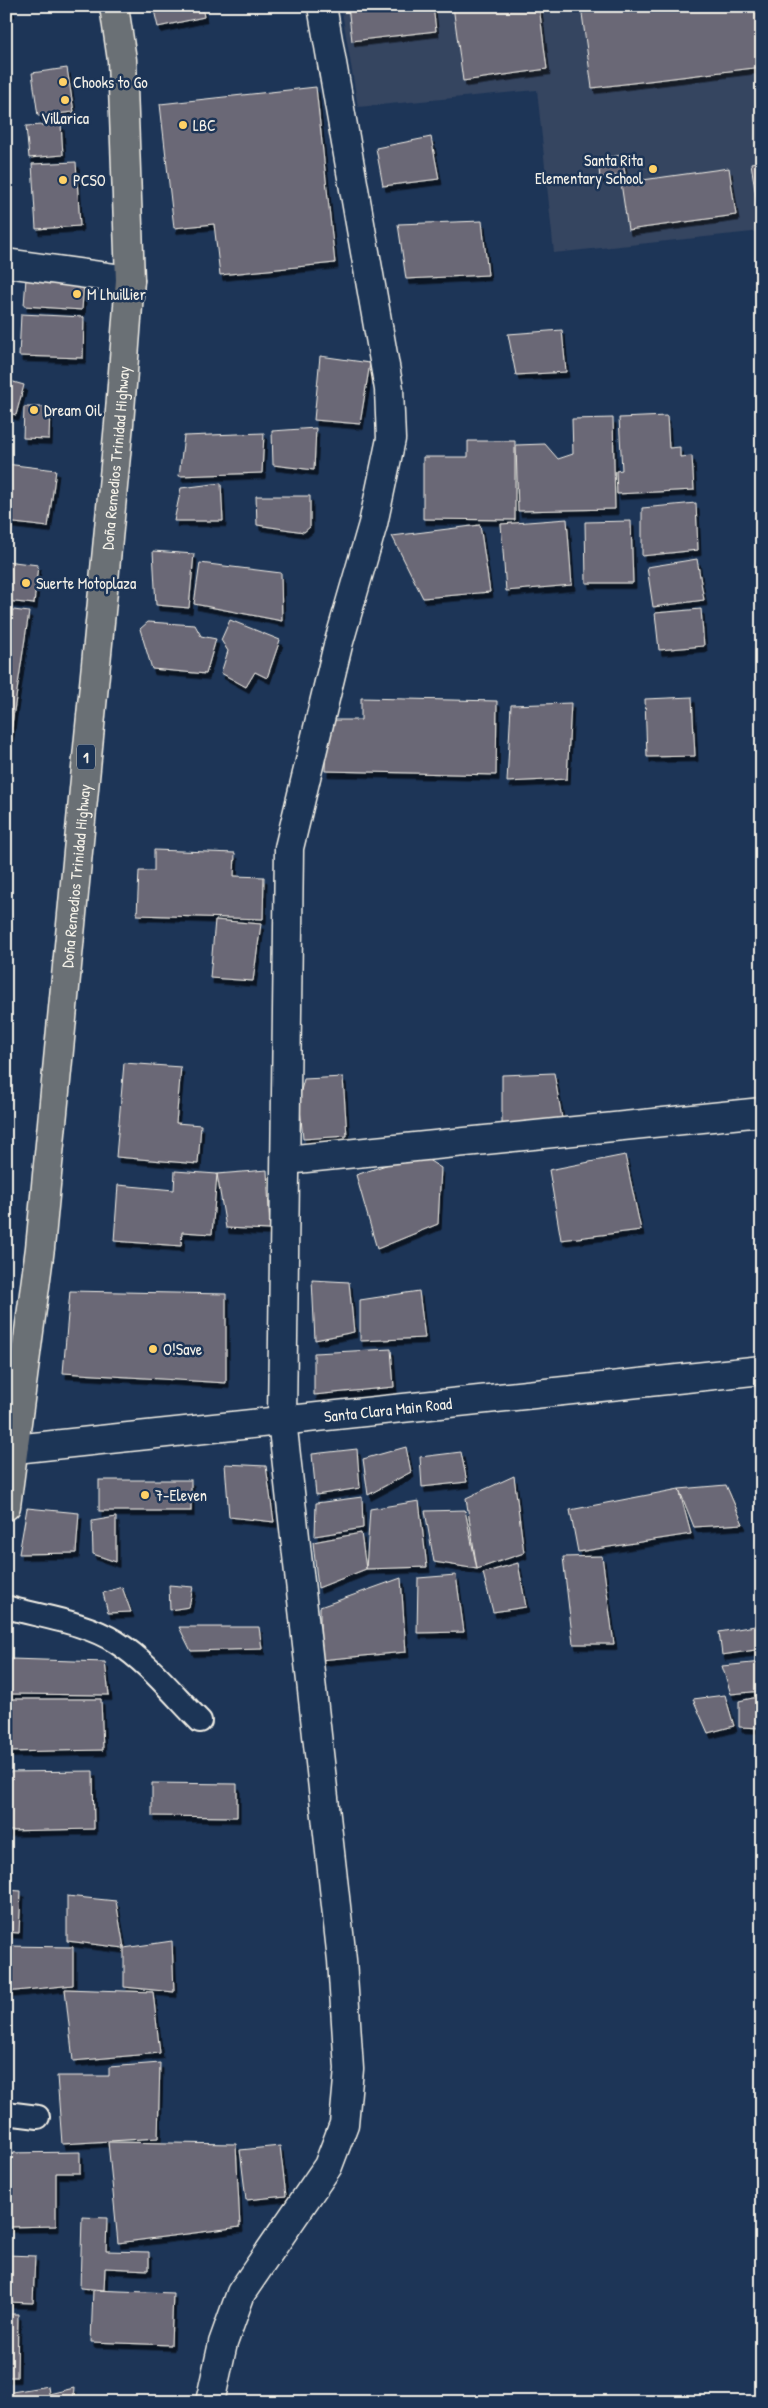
<svg xmlns="http://www.w3.org/2000/svg" width="768" height="2408" font-family="'Patrick Hand',sans-serif">
  <defs>
    <filter id="shadow"><feDropShadow dx="3" dy="5.5" stdDeviation="0" flood-color="#0009"/></filter>
  </defs>
  <rect width="100%" height="100%" fill="#1d3557"/>
  <filter id="ink" filterUnits="userSpaceOnUse"><feTurbulence type="fractalNoise" baseFrequency=".02" numOctaves="2"/><feDisplacementMap in="SourceGraphic" scale="10" xChannelSelector="R" yChannelSelector="G"/><feConvolveMatrix kernelMatrix="1 2 1 2 8 2 1 2 1" color-interpolation-filters="sRGB"/></filter>
  <g filter="url(#ink)">
    <polygon fill="#344460" points="341,6 762,6 762,231 554,253 537,90 358,107"/>
    <g fill="#6b6776" stroke="#f4f1e8" filter="url(#shadow)">
      <polygon points="6,6 10,6 12,11 6,13"/>
      <polygon points="153,6 202,6 204,17 158,27"/>
      <polygon points="348,6 433,6 436,31 352,41"/>
      <polygon points="453,6 539,6 547,69 463,81"/>
      <polygon points="581,6 762,6 762,67 592,88"/>
      <polygon points="67,68 74,112 38,116 32,73"/>
      <polygon points="316,87 335,263 220,275 214,224 174,228 160,104"/>
      <polygon points="61,124 63,155 29,158 26,126"/>
      <polygon points="431,137 439,179 383,186 376,148"/>
      <polygon points="622,155 625,174 600,178 598,159"/>
      <polygon points="762,161 762,223 760,224 751,163"/>
      <polygon points="76,162 80,226 36,229 32,164"/>
      <polygon points="729,168 736,215 628,230 621,183"/>
      <polygon points="482,221 488,275 406,279 398,224"/>
      <polygon points="26,278 84,281 82,310 24,306"/>
      <polygon points="21,314 84,317 83,358 19,356"/>
      <polygon points="562,330 566,372 516,375 508,334"/>
      <polygon points="320,356 370,363 360,424 314,420"/>
      <polygon points="10,381 24,385 16,415 6,412 6,393"/>
      <polygon points="24,407 50,407 49,439 23,438"/>
      <polygon points="667,416 669,448 680,447 680,457 692,456 694,490 617,494 616,471 622,470 619,418"/>
      <polygon points="613,418 615,509 518,511 516,445 545,444 558,459 573,454 572,419"/>
      <polygon points="316,428 314,470 273,465 272,431"/>
      <polygon points="264,433 262,473 179,476 184,436"/>
      <polygon points="468,441 515,441 515,520 423,519 423,457 468,457"/>
      <polygon points="6,464 56,470 48,527 6,522"/>
      <polygon points="221,483 223,521 174,521 181,488"/>
      <polygon points="256,496 310,496 310,527 304,532 257,525"/>
      <polygon points="696,503 698,550 642,556 642,508"/>
      <polygon points="567,519 572,585 506,591 501,524"/>
      <polygon points="631,521 633,583 586,583 585,522"/>
      <polygon points="480,525 490,592 423,598 392,536"/>
      <polygon points="153,551 194,554 189,608 156,605"/>
      <polygon points="697,559 704,600 653,607 647,567"/>
      <polygon points="6,561 38,565 34,604 6,601"/>
      <polygon points="200,563 281,573 282,621 194,604"/>
      <polygon points="6,609 29,612 9,744 6,743"/>
      <polygon points="701,609 704,646 659,650 655,613"/>
      <polygon points="230,620 280,640 267,678 255,672 246,687 221,673 228,651 221,640"/>
      <polygon points="148,622 195,625 201,636 216,639 206,674 152,669 140,629"/>
      <polygon points="692,697 695,756 647,757 645,699"/>
      <polygon points="361,698 497,701 496,775 325,771 326,720 361,720"/>
      <polygon points="571,703 567,779 507,782 511,705"/>
      <polygon points="154,850 235,853 234,876 264,877 263,919 137,915 139,871 154,871"/>
      <polygon points="215,920 261,924 253,981 210,978"/>
      <polygon points="124,1063 181,1067 176,1123 201,1125 198,1164 116,1157"/>
      <polygon points="554,1073 563,1124 502,1128 502,1075"/>
      <polygon points="343,1077 347,1136 303,1139 299,1098 304,1079"/>
      <polygon points="419,1154 441,1168 438,1224 377,1249 356,1175"/>
      <polygon points="625,1155 641,1230 561,1240 549,1170"/>
      <polygon points="267,1170 270,1230 226,1228 217,1174"/>
      <polygon points="175,1171 217,1174 212,1234 182,1232 181,1246 114,1241 118,1185 174,1190"/>
      <polygon points="312,1280 349,1282 354,1332 315,1340"/>
      <polygon points="70,1291 226,1294 226,1383 63,1373"/>
      <polygon points="419,1291 425,1338 360,1341 360,1300"/>
      <polygon points="391,1349 394,1387 314,1395 314,1353"/>
      <polygon points="406,1447 411,1472 368,1495 363,1459"/>
      <polygon points="357,1449 360,1488 316,1495 312,1454"/>
      <polygon points="461,1452 467,1482 422,1487 420,1457"/>
      <polygon points="225,1464 266,1466 274,1522 229,1517"/>
      <polygon points="514,1476 524,1553 477,1569 466,1498"/>
      <rect x="99" y="1480" width="92" height="31"/>
      <polygon points="726,1485 743,1524 694,1527 679,1489"/>
      <polygon points="679,1489 691,1534 578,1552 570,1510"/>
      <polygon points="362,1497 363,1528 315,1536 316,1503"/>
      <polygon points="419,1501 427,1567 366,1569 370,1509"/>
      <polygon points="27,1508 79,1513 76,1553 19,1554"/>
      <polygon points="465,1510 477,1569 434,1562 425,1511"/>
      <polygon points="116,1517 116,1562 93,1554 92,1521"/>
      <polygon points="361,1533 366,1569 318,1588 313,1542"/>
      <polygon points="602,1556 614,1644 573,1644 563,1557"/>
      <polygon points="518,1563 526,1607 493,1612 483,1573"/>
      <polygon points="456,1575 464,1632 417,1633 418,1578"/>
      <polygon points="401,1578 406,1652 320,1660 320,1607"/>
      <polygon points="169,1585 193,1587 189,1607 170,1610"/>
      <polygon points="122,1587 131,1612 108,1613 103,1593"/>
      <polygon points="761,1625 762,1649 722,1655 719,1632"/>
      <polygon points="179,1627 259,1627 262,1649 191,1651"/>
      <polygon points="11,1659 105,1662 109,1695 8,1694"/>
      <polygon points="762,1662 762,1691 731,1694 722,1666"/>
      <polygon points="725,1695 734,1726 708,1733 693,1699"/>
      <polygon points="762,1696 762,1728 739,1727 739,1701"/>
      <polygon points="6,1699 101,1699 103,1750 6,1752"/>
      <polygon points="93,1771 94,1829 6,1831 6,1772"/>
      <polygon points="152,1783 237,1784 237,1817 152,1816"/>
      <polygon points="6,1890 21,1891 19,1933 6,1932"/>
      <polygon points="67,1896 116,1901 124,1948 67,1941"/>
      <polygon points="172,1941 174,1992 124,1987 124,1948"/>
      <polygon points="6,1946 73,1947 73,1985 6,1992"/>
      <polygon points="65,1989 153,1992 160,2053 73,2061"/>
      <polygon points="160,2063 158,2138 62,2144 57,2076 109,2076 109,2067"/>
      <polygon points="108,2142 236,2144 240,2227 118,2243"/>
      <polygon points="280,2146 286,2196 246,2200 240,2150"/>
      <polygon points="80,2152 80,2173 56,2173 56,2226 6,2227 6,2153"/>
      <polygon points="82,2217 107,2218 106,2251 149,2252 149,2270 105,2268 104,2290 80,2288"/>
      <polygon points="6,2255 35,2256 33,2303 6,2302"/>
      <polygon points="93,2290 173,2293 171,2345 91,2342"/>
      <polygon points="6,2314 18,2314 17,2377 6,2377"/>
      <polygon points="48,2386 49,2394 74,2388 73,2402 14,2402 12,2392"/>
    </g>
    <g fill="none" stroke-linecap="round" stroke-linejoin="round">
      <g stroke="#f4f1e8" stroke-width="26">
        <g id="service">
          <path d="M6 1607C42 1617 85 1622 116 1642 148 1662 174 1695 200 1721"/>
          <polyline points="6,2113 38,2117"/>
        </g>
      </g>
      <g stroke="#f4f1e8" stroke-width="31">
        <g id="minor">
          <polyline points="6,263 130,280"/>
          <polyline points="286,1160 762,1112"/>
          <path id="s1" d="M15 1449 762 1370"/>
          <polyline points="210,2402 223,2343 241,2293 328,2166 344,2124 349,2069 342,1960 282,1420 289,848 338,645 373,524 391,439 389,389 322,6"/>
        </g>
      </g>
      <g stroke="#f4f1e8" stroke-width="31">
        <g id="trunk">
          <path id="s2" d="M6 1506 40 1248 119 424 130 280 122 60 114 6"/>
        </g>
      </g>
      <use href="#service" stroke="#1d3557" stroke-width="22"/>
      <use href="#minor" stroke="#1d3557" stroke-width="28"/>
      <use href="#trunk" stroke="#6b6f75" stroke-width="28"/>
    </g>
  </g>
  <g fill="#ffd166" stroke="#1d3557" stroke-width="2">
    <circle cx="63" cy="82" r="5"/>
    <circle cx="65" cy="100" r="5"/>
    <circle cx="183" cy="125" r="5"/>
    <circle cx="653" cy="169" r="5"/>
    <circle cx="63" cy="180" r="5"/>
    <circle cx="77" cy="294" r="5"/>
    <circle cx="34" cy="410" r="5"/>
    <circle cx="26" cy="583" r="5"/>
    <circle cx="153" cy="1349" r="5"/>
    <circle cx="145" cy="1495" r="5"/>
  </g>
  <g text-anchor="middle" dominant-baseline="central" stroke-width="5" stroke-linejoin="round" paint-order="stroke">
    <rect fill="#1d3557" stroke="#b4b9bc" stroke-width="1" x="77" y="744.5" width="18" height="25" rx="4"/>
    <g font-size="15" font-weight="bold" fill="#f4f1e8">
      <text x="86" y="757">1</text>
    </g>
    <g font-size="16" fill="#f4f1e8" stroke="#1d3557" text-anchor="start">
      <text x="73" y="82">Chooks to Go</text>
      <text x="65" y="118" text-anchor="middle">Villarica</text>
      <text x="193" y="125">LBC</text>
      <text x="643" y="160" text-anchor="end">Santa Rita<tspan x="643" dy="18">Elementary School</tspan></text>
      <text x="73" y="180">PCSO</text>
      <text x="87" y="294">M Lhuillier</text>
      <text x="44" y="410">Dream Oil</text>
      <text x="36" y="583">Suerte Motoplaza</text>
      <text x="163" y="1349">O!Save</text>
      <text x="155" y="1495">7-Eleven</text>
    </g>
    <g font-size="16" fill="#f4f1e8" stroke="#1d3557">
      <text stroke="none"><textPath href="#s2" startOffset="1054">Doña Remedios Trinidad Highway</textPath></text>
      <text stroke="none"><textPath href="#s2" startOffset="634">Doña Remedios Trinidad Highway</textPath></text>
      <text stroke="none"><textPath href="#s1" startOffset="375">Santa Clara Main Road</textPath></text>
    </g>
  </g>
  <rect width="768" height="2408" fill="none" stroke="#1d3557" stroke-width="25"/>
  <rect x="12" y="12" width="743" height="2383" fill="none" stroke="#f4f1e8" stroke-width="2" filter="url(#ink)"/>
</svg>
